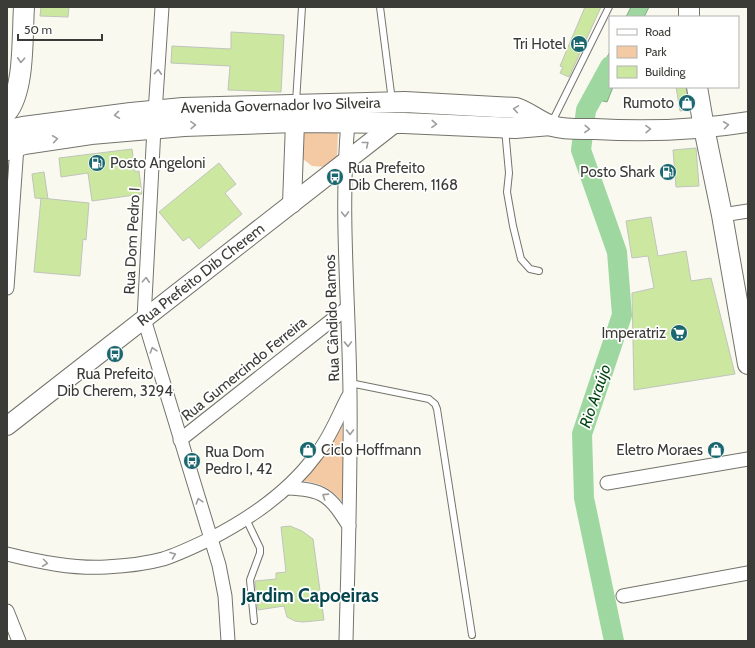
<svg xmlns="http://www.w3.org/2000/svg" width="755" height="648" font-family="Cabin,sans-serif">
  <rect width="100%" height="100%" fill="#f9f9f0"/>
  <g fill="#f3caa4">
    <polygon points="338,132 337,158 326,167 312,166 303,159 303,133"/>
    <path d="M342 413 344 504C334 490 318 481 301 481L312 471 334 436Z"/>
  </g>
  <g fill="#9ed8a0" stroke="#80a980">
    <polygon points="631,7 649,7 644,17 626,17"/>
    <polygon points="610,52 610,87 613,87 607,102 583,96"/>
  </g>
  <g fill="none" stroke-linecap="round" stroke-linejoin="round">
    <polyline stroke="#9ed8a0" stroke-width="20" points="610,66 586,110 581,150 617,252 622,315 582,434 584,498 614,641"/>
  </g>
  <g fill="#cce8a0" stroke="#c0c4bc">
    <polygon points="41,7 69,7 68,17 40,16"/>
    <polygon points="585,7 601,7 569,77 560,73 563,67 560,66"/>
    <polygon points="231,32 284,35 281,92 228,90 230,66 171,63 172,46 231,49"/>
    <polygon points="676,87 686,87 689,110 680,111"/>
    <polygon points="696,148 699,186 676,187 673,150"/>
    <polygon points="132,149 135,172 139,171 142,194 92,201 88,173 61,177 59,158"/>
    <polygon points="219,163 236,184 225,193 242,214 199,249 189,237 183,241 159,212"/>
    <polygon points="44,172 48,199 35,198 32,174"/>
    <polygon points="41,198 89,203 86,240 83,239 80,276 34,272"/>
    <polygon points="651,217 658,256 686,251 691,281 711,278 735,374 634,390 632,293 654,288 648,256 632,258 626,221"/>
    <polygon points="290,526 302,531 313,539 324,620 303,622 295,621 287,617 284,606 258,610 255,581 276,579 276,573 286,572 281,527"/>
  </g>
  <g fill="none" stroke-linecap="round" stroke-linejoin="round">
    <g stroke="#74746c" stroke-width="8">
      <g id="lane">
        <polyline points="380,7 392,101"/>
        <polyline points="296,102 302,7"/>
        <polyline points="552,122 609,7"/>
        <polyline points="505,129 509,173 507,192 513,226 521,259 530,269 539,271"/>
        <polyline points="350,383 429,399 435,404 437,409 472,635"/>
        <polyline points="246,519 260,548 260,553 250,580 254,621"/>
      </g>
    </g>
    <g stroke="#74746c" stroke-width="15">
      <g id="street">
        <polyline points="162,7 154,128 144,319 219,565 225,596 228,641"/>
        <polyline points="722,215 748,211"/>
        <polyline points="7,288 17,146"/>
        <polyline points="180,440 347,308"/>
        <polyline points="607,483 748,459"/>
        <path d="M287 488C324 489 330 496 349 526"/>
        <path d="M7 554C39 562 73 569 106 567 125 566 145 564 163 559 179 554 195 546 210 539 251 518 289 492 316 455 330 438 338 416 348 397"/>
        <polyline points="623,596 748,573"/>
        <polyline points="7,611 19,641"/>
        <path d="M346 641C348 559 351 476 350 393 349 303 340 212 348 122"/>
      </g>
    </g>
    <g stroke="#74746c" stroke-width="20">
      <g id="secondary">
        <polyline points="292,204 295,122"/>
        <path id="s1" d="M7 426 395 123"/>
      </g>
    </g>
    <g stroke="#74746c" stroke-width="22">
      <g id="primary">
        <polyline points="689,7 689,17"/>
        <polyline points="697,87 704,128 722,215 748,364"/>
        <path d="M7 112C25 90 22 35 24 7"/>
        <path id="s2" d="M7 130 23 127 131 113 183 108 405 102 516 108C529 112 539 122 552 126 566 130 581 129 595 129 646 132 698 130 748 122"/>
        <polyline points="7,150 24,144 91,134 184,126 295,122 404,123 515,128 551,125"/>
      </g>
    </g>
    <use href="#lane" stroke="#fff" stroke-width="6"/>
    <use href="#street" stroke="#fff" stroke-width="13"/>
    <use href="#secondary" stroke="#fff" stroke-width="18"/>
    <use href="#primary" stroke="#fff" stroke-width="20"/>
  </g>
  <defs><path id="oneway-chevron" d="M-2-3.5L2.5 0L-2 3.5" fill="none" stroke-width="1.6" stroke-linecap="round" stroke-linejoin="round"/></defs>
  <g stroke="#9d9d9b">
    <use href="#oneway-chevron" transform="translate(21 60) rotate(93)"/>
    <use href="#oneway-chevron" transform="translate(158 72) rotate(-86)"/>
    <use href="#oneway-chevron" transform="translate(516 109) rotate(-171)"/>
    <use href="#oneway-chevron" transform="translate(117 115) rotate(172)"/>
    <use href="#oneway-chevron" transform="translate(434 124) rotate(3)"/>
    <use href="#oneway-chevron" transform="translate(193 125) rotate(-2)"/>
    <use href="#oneway-chevron" transform="translate(726 125) rotate(-8)"/>
    <use href="#oneway-chevron" transform="translate(587 129) rotate(2)"/>
    <use href="#oneway-chevron" transform="translate(648 129) rotate(-1)"/>
    <use href="#oneway-chevron" transform="translate(55 139) rotate(-8)"/>
    <use href="#oneway-chevron" transform="translate(366 144) rotate(-39)"/>
    <use href="#oneway-chevron" transform="translate(345 214) rotate(89)"/>
    <use href="#oneway-chevron" transform="translate(146 280) rotate(-87)"/>
    <use href="#oneway-chevron" transform="translate(348 344) rotate(88)"/>
    <use href="#oneway-chevron" transform="translate(153 350) rotate(-107)"/>
    <use href="#oneway-chevron" transform="translate(350 432) rotate(90)"/>
    <use href="#oneway-chevron" transform="translate(325 496) rotate(-147)"/>
    <use href="#oneway-chevron" transform="translate(199 501) rotate(-107)"/>
    <use href="#oneway-chevron" transform="translate(173 555) rotate(-21)"/>
    <use href="#oneway-chevron" transform="translate(45 563) rotate(7)"/>
  </g>
  <defs>
    <g id="hotel-disc" transform="scale(0.9)"><circle r="9.5" fill="#1b676f" stroke="#fff"/><path d="M-6-4.5h1.5V1H6V5H4.5V3h-9V5H-6ZM-4 0a1.8 1.8 0 1 1 3.6 0ZM.5 0V-2.5h3Q6-2.5 6 0Z" fill="#fff"/></g>
    <g id="shop-disc" transform="scale(0.9)"><circle r="9.5" fill="#1b676f" stroke="#fff"/><path d="M-5-2.5h2.3a2.7 3.5 0 0 1 5.4 0H5L5.5 6h-11ZM-1.5-2.5h3a1.5 2.3 0 0 0-3 0Z" fill="#fff"/></g>
    <g id="fuel-disc" transform="scale(0.9)"><circle r="9.5" fill="#1b676f" stroke="#fff"/><path d="M-5.5-6h7V0h2V4h1.3V-2.5L3-4.5l.8-.8L6-3V5H2.5V1h-1V6h-7ZM-4.2-4.7v3.2H.2V-4.7Z" fill="#fff"/></g>
    <g id="bus-disc" transform="scale(0.9)"><circle r="9.5" fill="#1b676f" stroke="#fff"/><path d="M-5-6H5V4H4V6H2V4H-2V6H-4V4H-5ZM-3.5-4V0h7V-4ZM-3.5 1.2v1.5H-2V1.2ZM2 1.2v1.5H3.5V1.2Z" fill="#fff"/></g>
    <g id="supermarket-disc" transform="scale(0.9)"><circle r="9.5" fill="#1b676f" stroke="#fff"/><path d="M-6-5.5h2.5l.6 2H6L4.5 2H-2.5L-4.4-4H-6ZM-1.5 3.2a1.3 1.3 0 1 0 .1 0ZM3 3.2a1.3 1.3 0 1 0 .1 0Z" fill="#fff"/></g>
  </defs>
  <g fill-rule="evenodd">
    <use href="#hotel-disc" x="579" y="44"/>
    <use href="#shop-disc" x="687" y="103"/>
    <use href="#fuel-disc" x="97" y="163"/>
    <use href="#fuel-disc" x="668" y="172"/>
    <use href="#bus-disc" x="335" y="177"/>
    <use href="#supermarket-disc" x="679" y="333"/>
    <use href="#bus-disc" x="115" y="354"/>
    <use href="#shop-disc" x="308" y="450"/>
    <use href="#shop-disc" x="716" y="450"/>
    <use href="#bus-disc" x="192" y="461"/>
  </g>
  <g text-anchor="middle" dominant-baseline="central" stroke-width="3.5" stroke-linejoin="round" paint-order="stroke">
    <g font-size="15" fill="#3b3b37" stroke="#fff" text-anchor="end">
      <text x="566" y="44">Tri Hotel</text>
      <text x="674" y="103">Rumoto</text>
      <text x="110" y="163" text-anchor="start">Posto Angeloni</text>
      <text x="348" y="168" text-anchor="start">Rua Prefeito<tspan x="348" dy="17">Dib Cherem, 1168</tspan></text>
      <text x="655" y="172">Posto Shark</text>
      <text x="666" y="333">Imperatriz</text>
      <text x="115" y="374" text-anchor="middle">Rua Prefeito<tspan x="115" dy="17">Dib Cherem, 3294</tspan></text>
      <text x="321" y="450" text-anchor="start">Ciclo Hoffmann</text>
      <text x="703" y="450">Eletro Moraes</text>
      <text x="205" y="452" text-anchor="start">Rua Dom<tspan x="205" dy="17">Pedro I, 42</tspan></text>
    </g>
    <g font-size="15" fill="#3b3b37" stroke="#fff">
      <text stroke="none"><textPath href="#s2" startOffset="275">Avenida Governador Ivo Silveira</textPath></text>
      <text transform="translate(132 241) rotate(-87)">Rua Dom Pedro I</text>
      <text stroke="none"><textPath href="#s1" startOffset="246">Rua Prefeito Dib Cherem</textPath></text>
      <text transform="translate(332 318) rotate(-92)">Rua Cândido Ramos</text>
      <text transform="translate(244 369) rotate(-39)">Rua Gumercindo Ferreira</text>
    </g>
    <g font-size="16" font-style="italic" fill="#024510" stroke="#fff">
      <text transform="translate(595 396) rotate(-71)">Rio Araújo</text>
    </g>
    <g font-size="19" font-weight="bold" fill="#04464c" stroke="#fff">
      <text x="310" y="595">Jardim Capoeiras</text>
    </g>
  </g>
  <rect width="755" height="648" fill="none" stroke="#3b3b37" stroke-width="16"/>
  <rect x="609" y="16" width="130" height="72" fill="#ffffff" stroke="#b1b1af"/>
  <rect x="617" y="29" width="20" height="6" fill="#ffffff" stroke="#b1b1af"/>
  <text x="645" y="36" font-size="12" fill="#3b3b37">Road</text>
  <rect x="617" y="46" width="20" height="12" fill="#f3caa4" stroke="#b1b1af"/>
  <text x="645" y="56" font-size="12" fill="#3b3b37">Park</text>
  <rect x="617" y="66" width="20" height="12" fill="#cce8a0" stroke="#b1b1af"/>
  <text x="645" y="76" font-size="12" fill="#3b3b37">Building</text>
  <path d="M18 34v6h84v-6" fill="none" stroke="#3b3b37" stroke-width="2"/>
  <text x="24" y="34" font-size="12" fill="#3b3b37" stroke="#ffffff" stroke-width="3" paint-order="stroke">50 m</text>
</svg>
